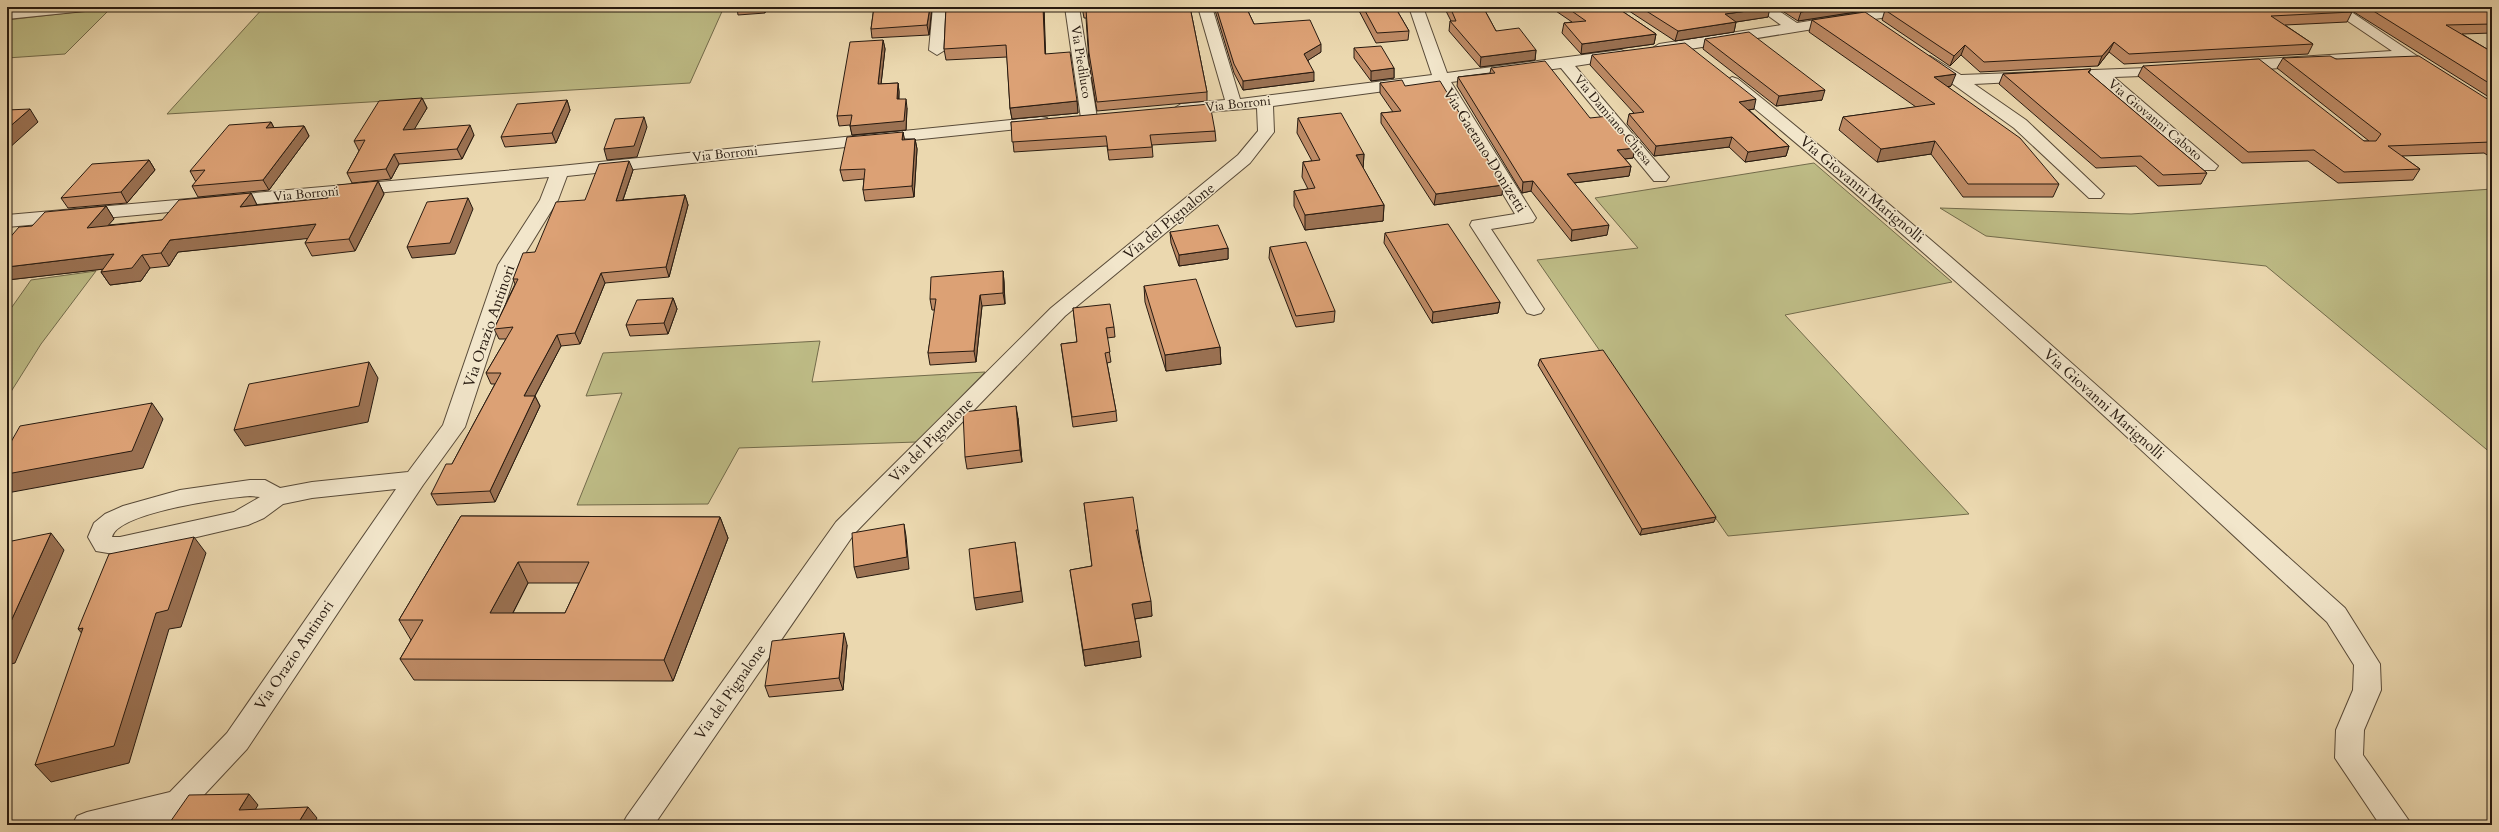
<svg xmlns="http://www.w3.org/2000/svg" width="2499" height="832" font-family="Cardo,serif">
  <rect width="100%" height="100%" fill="#ebd8af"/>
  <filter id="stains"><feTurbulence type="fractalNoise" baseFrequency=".005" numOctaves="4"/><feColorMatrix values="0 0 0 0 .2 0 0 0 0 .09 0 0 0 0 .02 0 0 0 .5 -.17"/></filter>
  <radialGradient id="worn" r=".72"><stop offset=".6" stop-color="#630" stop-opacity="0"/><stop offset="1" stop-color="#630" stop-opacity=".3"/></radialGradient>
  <g fill="#bebc86" stroke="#726b4b">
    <polygon points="264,7 724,7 690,83 167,114"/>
    <polygon points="111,8 65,54 7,58 7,20"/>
    <polygon points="1814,163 1952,282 1785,315 1969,514 1728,536 1537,260 1638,248 1595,198"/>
    <polygon points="2492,189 2492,454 2266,266 1986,236 1940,208 2131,214"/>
    <polygon points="96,271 41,344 7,398 7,314 31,280"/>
    <polygon points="820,341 812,382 985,372 917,442 739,448 708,504 577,505 622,393 586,396 603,353"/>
  </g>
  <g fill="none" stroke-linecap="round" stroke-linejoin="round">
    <g stroke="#584a38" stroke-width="2">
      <g id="minor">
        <polygon points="42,7 92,7 85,11 7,19 7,11"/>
        <polygon points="933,7 947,7 945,50 937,55 929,50"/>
        <polygon points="1065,7 1079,7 1097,118 1095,122 1083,122 1081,118"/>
        <polygon points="1198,7 1212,7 1240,99 1432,75 1409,7 1423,7 1447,73 1621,50 1626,52 1629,55 1626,58 1575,66 1669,177 1666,181 1654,181 1561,68 1451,82 1536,218 1533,222 1491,229 1544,309 1541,313 1534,315 1527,313 1470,225 1472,221 1515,214 1437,84 1273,106 1274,132 1250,163 1065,316 854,534 654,825 622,825 627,816 836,522 1051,308 1238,155 1258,131 1257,108 1181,114 1173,109 1181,104 1225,100"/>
        <polygon points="1756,7 1773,7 1797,23 1896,7 1931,7 1924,11 1659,54 1651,49 1659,44 1781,25"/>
        <polygon points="2327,7 2344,7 2420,58 2412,63 2404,60 2235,71 2227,66 2235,61 2392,51"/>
        <polygon points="1930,56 1961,75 2175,67 2177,70 2169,75 2114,77 2218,166 2215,170 2203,170 2095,78 1974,84 2026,120 2104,194 2101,198 2089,198 2014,128 1925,64 1922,61 1925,58"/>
        <path d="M1732 77 1738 79C1947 247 2145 429 2345 608L2380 664 2381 690 2364 730 2363 755 2412 825H2380L2335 758 2336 730 2353 690 2354 665 2327 622C2130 440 1935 255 1726 85L1724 82Z"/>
        <path d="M1041 117 1047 118 1049 122 1047 126 567 176 558 200 518 265 465 427 423 485 247 749 189 811 182 825H151L153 821 138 825H72L77 816 87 812 170 792 227 733 396 489 312 498 283 504 264 518 248 525 120 555 96 551 88 537 94 523 105 514 123 506 180 490 250 480H265L280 488 312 482 408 472 443 425 498 265 540 200 549 177 7 227V215L560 166ZM250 496 260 497 234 512 120 537H112C118 512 226 498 250 496Z"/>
      </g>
    </g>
    <use href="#minor" fill="#f2e6cb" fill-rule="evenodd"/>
  </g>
  <g fill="#bd8a65" stroke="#271a10" fill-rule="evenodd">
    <polygon points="737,7 766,7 765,13 738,15 737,8"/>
    <polygon points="874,7 932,7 929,35 872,38 871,29"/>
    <polygon points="946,7 1044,7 1045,54 1077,101 1078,113 1012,119 1010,108 1007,57 946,60 944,49"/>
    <polygon points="1082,7 1190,7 1207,92 1207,101 1097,111 1089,62 1086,18 1084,18"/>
    <polygon points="1214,7 1246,7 1254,24 1321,52 1308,60 1314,81 1243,90 1234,73"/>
    <polygon points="1357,7 1395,7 1409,31 1408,40 1376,43"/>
    <polygon points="1444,7 1483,7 1496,31 1536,50 1535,60 1480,67 1449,31 1450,21 1451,21"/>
    <polygon points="1550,7 1616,7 1656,34 1654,44 1581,54 1562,33 1564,23 1572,22"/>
    <polygon points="1623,7 1769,7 1768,17 1736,22 1734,32 1675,41"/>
    <polygon points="1776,7 1888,7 1798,21"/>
    <polygon points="2346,7 2492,7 2492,33 2462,34 2492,52 2492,99"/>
    <polygon points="1885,10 2352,12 2347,22 2285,25 2313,44 2308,54 2124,64 2109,52 2098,66 1980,72 1961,55 1950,66 1882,20"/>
    <polygon points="1812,20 1951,86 1948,87 2059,184 2053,197 1963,197 1931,154 1877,162 1839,130 1843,117 1916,107 1809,32"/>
    <polygon points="1705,39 1822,100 1776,106 1703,49"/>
    <polygon points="883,40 885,49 881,84 898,83 899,92 899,99 907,108 906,130 852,135 850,125 839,126 837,116"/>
    <polygon points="1354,48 1394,68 1394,78 1371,81 1354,58"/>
    <polygon points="1592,55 1754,109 1749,110 1789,146 1786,156 1745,162 1729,147 1654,156 1627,124 1629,114 1634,113 1590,65"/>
    <polygon points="2283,58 2336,59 2492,102 2492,158 2484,153 2402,156 2420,169 2413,180 2338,183 2308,161 2242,163 2138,76 2143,66 2364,141 2369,141 2277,68"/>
    <polygon points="1491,68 1590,118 1635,148 1633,158 1625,159 1631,166 1629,176 1574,183 1607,235 1571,241 1531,191 1522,193 1457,86 1458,77 1490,73"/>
    <polygon points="2091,69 2089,73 2207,173 2201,184 2158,186 2136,166 2096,168 1999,84 2003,74"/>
    <polygon points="1380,83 1405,86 1502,195 1434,205 1381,123 1381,113 1393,112 1380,93"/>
    <polygon points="422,98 427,108 414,129 474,135 462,159 399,164 391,179 352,183 347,173 359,151 354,141"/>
    <polygon points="567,100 570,110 556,143 505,147 501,137"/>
    <polygon points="1298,118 1364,154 1363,168 1384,205 1383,221 1305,230 1294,206 1294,191 1308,189 1302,177 1303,162 1312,161 1297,133"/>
    <polygon points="271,122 274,128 304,126 309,136 269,190 198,197 192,186 196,182 190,171"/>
    <polygon points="1011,122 1215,131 1216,141 1152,145 1153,157 1109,160 1107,146 1014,152"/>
    <polygon points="903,132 904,139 915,139 917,149 914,197 865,201 863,190 864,179 843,181 840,170"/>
    <polygon points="149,160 155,170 127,203 68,208 61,198"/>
    <polygon points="633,170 623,200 685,195 688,205 669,277 605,283 580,344 561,346 535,396 540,406 495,502 437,505 431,494 452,464 495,384 491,384 486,373 506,339 499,339 494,329 515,284 513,279 535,252 585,200"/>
    <polygon points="378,181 384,194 355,251 312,256 305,243 308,238 178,252 169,266 150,268 141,281 110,285 101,272 103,269 7,280 7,241 32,226 106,206 114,219 108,225 162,220 251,193 257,205 328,198"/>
    <polygon points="1170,232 1228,248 1228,259 1179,266 1171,243"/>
    <polygon points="1385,233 1500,302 1498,313 1432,323 1384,243"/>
    <polygon points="1270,247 1335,311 1334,322 1296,327 1269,258"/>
    <polygon points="1003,271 1004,282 1005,304 982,306 976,362 930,365 928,353 935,310 932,310 930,299"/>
    <polygon points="1144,286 1220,347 1221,364 1166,371 1145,302"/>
    <polygon points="673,298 677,309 668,334 630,336 626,325"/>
    <polygon points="1073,308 1114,327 1115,337 1107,338 1111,362 1107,363 1116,411 1117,421 1073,427 1061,344 1077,342"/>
    <polygon points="1540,359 1714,522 1640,535 1538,365"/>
    <polygon points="1018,418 1022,462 967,469 965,457"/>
    <polygon points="1084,503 1138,530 1140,545 1152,616 1135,619 1141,657 1085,666 1070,570 1092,566"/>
    <path d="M461 516 720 517 728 538 673 681 414 680 400 659 411 640 399 620ZM528 583H579L565 613H513Z"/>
    <polygon points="847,645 843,690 769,697 765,686"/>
  </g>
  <g fill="#9a7152" stroke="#271a10">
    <polygon points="763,7 766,7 765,13"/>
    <polygon points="930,7 932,7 929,35 927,25"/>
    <polygon points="1043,7 1044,7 1046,65 1045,54"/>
    <polygon points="1830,7 1888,7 1798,21 1801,12"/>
    <polygon points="1770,8 1768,17 1723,24 1725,14"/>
    <polygon points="1736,22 1734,32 1675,41 1678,31"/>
    <polygon points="1656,34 1654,44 1581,54 1582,44"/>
    <polygon points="883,40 885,49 880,93 878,84"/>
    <polygon points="2114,42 2109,52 2098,66 2102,56"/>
    <polygon points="1321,44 1321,52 1304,63 1304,54"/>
    <polygon points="1965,45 1961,55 1950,66 1954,56"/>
    <polygon points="1536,50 1535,60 1480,67 1481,57"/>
    <polygon points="1394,68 1394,78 1371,81 1371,71"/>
    <polygon points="1314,72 1314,81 1243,90 1243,81"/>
    <polygon points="1956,74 1951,86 1930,90 1934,77"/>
    <polygon points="898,83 899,92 898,109 897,99"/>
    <polygon points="1825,90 1822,100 1776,106 1779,96"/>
    <polygon points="422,98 427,108 408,140 403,130"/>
    <polygon points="906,99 907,108 906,130 852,135 850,126"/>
    <polygon points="1756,99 1754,109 1737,112 1739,102"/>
    <polygon points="567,100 570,110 556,143 552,133"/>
    <polygon points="1077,101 1078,113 1012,119 1010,108"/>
    <polygon points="30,109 38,122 7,150 7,129"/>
    <polygon points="644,117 647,127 637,157 607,160 604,149"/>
    <polygon points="271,122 276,132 266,128"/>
    <polygon points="470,125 474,135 462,159 457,149"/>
    <polygon points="304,126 309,136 269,190 263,180"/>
    <polygon points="903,132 905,142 902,140"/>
    <polygon points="1732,137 1729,147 1654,156 1656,146"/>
    <polygon points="915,139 917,149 914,197 912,186"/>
    <polygon points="1935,141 1931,154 1877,162 1881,149"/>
    <polygon points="1789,146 1786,156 1745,162 1748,152"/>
    <polygon points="1635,148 1633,158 1615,160 1617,150"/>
    <polygon points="394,154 399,164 391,179 386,169"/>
    <polygon points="1364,154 1363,169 1356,155"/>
    <polygon points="149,160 155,170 127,203 121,192"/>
    <polygon points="629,161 633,170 619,211 616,201"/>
    <polygon points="1631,166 1629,176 1565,184 1567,174"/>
    <polygon points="378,181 384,194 355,251 349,239"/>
    <polygon points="1533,181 1531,191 1522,193 1523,182"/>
    <polygon points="1503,185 1502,195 1434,205 1436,194"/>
    <polygon points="251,193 257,205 240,207"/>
    <polygon points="685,195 688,205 669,277 666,267"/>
    <polygon points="468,198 473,209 455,254 412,258 407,247"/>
    <polygon points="1384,205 1383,221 1305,230 1305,215"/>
    <polygon points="106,206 114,219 95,240 87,228"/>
    <polygon points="316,224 322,237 178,252 169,266 161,253 170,240"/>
    <polygon points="1609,225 1607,235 1571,241 1572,230"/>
    <polygon points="1228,248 1228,259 1179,266 1179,255"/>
    <polygon points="114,254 122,267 7,280 7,267"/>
    <polygon points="142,255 150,268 141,281 110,285 101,272"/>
    <polygon points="1003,271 1004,282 1005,304 1003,293"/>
    <polygon points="601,273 605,283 580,344 575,333"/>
    <polygon points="980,295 982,306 976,362 974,351"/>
    <polygon points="673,298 677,309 668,334 664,323"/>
    <polygon points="1500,302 1498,313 1432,323 1433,312"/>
    <polygon points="557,335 561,346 529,407 524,396"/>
    <polygon points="1220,347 1221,364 1166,371 1165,355"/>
    <polygon points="369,362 378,378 368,422 245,446 234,430"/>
    <polygon points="535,396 540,406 495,502 490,491"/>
    <polygon points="152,403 163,419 143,468 7,493 7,474"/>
    <polygon points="1016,406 1018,418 1022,462 1020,450"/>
    <polygon points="720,517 728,538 673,681 664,660"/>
    <polygon points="1716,517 1714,522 1640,535 1642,529"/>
    <polygon points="904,524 906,536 909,569 857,578 854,567"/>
    <polygon points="51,533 64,550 15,663 7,665 7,630"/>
    <polygon points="194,537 206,553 181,627 169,629 129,763 51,782 35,765 156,613"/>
    <polygon points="1015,542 1023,602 976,610 974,598"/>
    <polygon points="518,562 528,583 502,634 490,613"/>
    <polygon points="1151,601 1152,616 1133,619 1132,604"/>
    <polygon points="83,628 92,645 78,629"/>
    <polygon points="844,633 847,645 843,690 839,678"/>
    <polygon points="1139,641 1141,657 1085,666 1083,650"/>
    <polygon points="249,794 258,805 248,822 239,810"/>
    <polygon points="308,807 317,818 313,825 297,825"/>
  </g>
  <g fill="#dca175" stroke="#271a10" fill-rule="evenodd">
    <polygon points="737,7 759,7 737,8"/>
    <polygon points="874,7 930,7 927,25 871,29"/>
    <polygon points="946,7 1043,7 1045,54 1070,52 1077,101 1010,108 1006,45 944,49"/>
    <polygon points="1083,7 1190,7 1207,92 1097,102 1089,53 1086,9 1083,9"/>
    <polygon points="1216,7 1246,7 1254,24 1310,20 1321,44 1304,54 1314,72 1243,81 1234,64"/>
    <polygon points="1363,7 1395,7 1409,31 1377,33"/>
    <polygon points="1450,7 1483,7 1496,31 1519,28 1536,50 1481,57 1450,21 1456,21"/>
    <polygon points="1566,7 1616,7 1656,34 1582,44 1564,23 1586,21"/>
    <polygon points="1640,7 1769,7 1770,8 1725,14 1736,22 1678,31"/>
    <polygon points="1794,7 1830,7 1801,12"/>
    <polygon points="1903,7 2345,7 2352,12 2271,16 2313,44 2129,54 2114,42 2102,56 1984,62 1965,45 1954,56 1885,10"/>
    <polygon points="2367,7 2492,7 2492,24 2446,25 2492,52 2492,85"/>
    <polygon points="1865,12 1956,74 1934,77 2020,138 2059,184 1968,184 1935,141 1881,149 1843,117 1935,104 1812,20"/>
    <polygon points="1749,32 1825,90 1779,96 1705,39"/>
    <polygon points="883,40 878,84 898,83 897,99 906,99 904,121 850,126 852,115 837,116 850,42"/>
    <polygon points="1685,43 1756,99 1739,102 1789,146 1748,152 1732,137 1656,146 1629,114 1644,112 1592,55"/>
    <polygon points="1381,46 1394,68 1371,71 1354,48"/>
    <polygon points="2330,56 2336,59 2419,56 2492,102 2492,143 2491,142 2388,146 2420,169 2344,172 2314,150 2248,152 2143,66 2259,59 2364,141 2376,141 2381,134 2283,58"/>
    <polygon points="1545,61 1590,118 1609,116 1635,148 1617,150 1631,166 1567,174 1609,225 1572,230 1533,181 1523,182 1458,77 1495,73 1491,68"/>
    <polygon points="2091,69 2088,72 2207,173 2163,175 2141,156 2101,158 2003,74"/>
    <polygon points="1402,80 1405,86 1440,81 1503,185 1436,194 1381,113 1401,111 1380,83"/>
    <polygon points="422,98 403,130 470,125 457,149 394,154 386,169 347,173 365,140 354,141 379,101"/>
    <polygon points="567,100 552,133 501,137 517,104"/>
    <polygon points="1210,104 1215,131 1150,135 1152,147 1108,150 1106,136 1012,142 1011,122"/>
    <polygon points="30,109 7,129 7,110"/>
    <polygon points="1341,113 1364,154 1356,155 1384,205 1305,215 1294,191 1315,188 1303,162 1320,160 1298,118"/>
    <polygon points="644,117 634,146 604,149 615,119"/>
    <polygon points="271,122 266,128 304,126 263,180 192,186 205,170 190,171 229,125"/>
    <polygon points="903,132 902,140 915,139 912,186 863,190 865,169 840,170 847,137"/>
    <polygon points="149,160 121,192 61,198 92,164"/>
    <polygon points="629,161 616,201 685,195 666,267 601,273 575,333 557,335 524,396 535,396 490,491 431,494 446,464 452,464 501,373 486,373 513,327 494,329 518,279 513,279 523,253 535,252 556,202 585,200 599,164"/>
    <polygon points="378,181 349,239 305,243 316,224 170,240 161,253 142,255 132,268 101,272 114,254 7,267 7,241 19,227 32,226 45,212 106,206 87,228 162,220 179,200 251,193 240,207 328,198 337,185"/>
    <polygon points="468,198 450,243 407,247 427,202"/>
    <polygon points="1448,224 1500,302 1433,312 1385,233"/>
    <polygon points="1218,225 1228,248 1179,255 1170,232"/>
    <polygon points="1306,242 1335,311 1296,316 1270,247"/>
    <polygon points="1003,271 1003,293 980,295 974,351 928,353 936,299 930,299 931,277"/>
    <polygon points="1196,279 1220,347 1165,355 1144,286"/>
    <polygon points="673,298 664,323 626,325 637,300"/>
    <polygon points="1110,304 1114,327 1106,328 1110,352 1105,353 1116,411 1072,417 1061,344 1077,342 1073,308"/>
    <polygon points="1603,350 1716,517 1642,529 1540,359"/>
    <polygon points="369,362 359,406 234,430 249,384"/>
    <polygon points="152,403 132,451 7,474 7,449 20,426"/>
    <polygon points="1016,406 1020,450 965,457 963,412"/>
    <polygon points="1133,497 1138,530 1136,530 1151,601 1132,604 1139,641 1083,650 1070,570 1092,566 1084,503"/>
    <path d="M461 516 720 517 664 660 400 659 423 620H399ZM518 562H589L565 613H490Z"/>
    <polygon points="904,524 907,557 854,567 852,533"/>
    <polygon points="51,533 7,630 7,542"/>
    <polygon points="194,537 168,610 156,613 114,746 35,765 83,628 78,629 109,554"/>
    <polygon points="1015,542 1021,591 974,598 969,549"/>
    <polygon points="844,633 839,678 765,686 772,641"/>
    <polygon points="249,794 239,810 308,807 297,825 168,825 189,795"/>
  </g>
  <g text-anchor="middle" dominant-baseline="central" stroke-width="3" stroke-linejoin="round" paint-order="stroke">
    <g font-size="13" fill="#271a10" stroke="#f2e6cb">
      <text transform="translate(1081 62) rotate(81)">Via Piediluco</text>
      <text transform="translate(1238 104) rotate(-6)">Via Borroni</text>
      <text transform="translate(1613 120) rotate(50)">Via Damiano Chiesa</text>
      <text transform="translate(2155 120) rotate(40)">Via Giovanni Caboto</text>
      <text transform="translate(725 154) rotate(-6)">Via Borroni</text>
      <text transform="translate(306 194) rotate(-5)">Via Borroni</text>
    </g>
    <g font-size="15" fill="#271a10" stroke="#f2e6cb">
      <text transform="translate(1485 150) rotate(58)">Via Gaetano Donizetti</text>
      <text transform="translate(1862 189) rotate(40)">Via Giovanni Marignolli</text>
      <text transform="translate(1169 221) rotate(-39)">Via del Pignalone</text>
      <text transform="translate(489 326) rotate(-71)">Via Orazio Antinori</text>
      <text transform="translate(2104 404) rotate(42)">Via Giovanni Marignolli</text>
      <text transform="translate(931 440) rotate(-45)">Via del Pignalone</text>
      <text transform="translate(294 655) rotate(-56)">Via Orazio Antinori</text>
      <text transform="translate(730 692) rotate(-55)">Via del Pignalone</text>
    </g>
  </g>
  <rect width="2499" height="832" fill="none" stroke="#ebd8af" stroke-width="24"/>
  <rect x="8" y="8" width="2483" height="816" fill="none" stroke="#271a10" stroke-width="2"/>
  <rect x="12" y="12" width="2475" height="808" fill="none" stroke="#271a10"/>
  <rect width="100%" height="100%" filter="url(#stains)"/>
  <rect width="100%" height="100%" fill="url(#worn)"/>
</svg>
